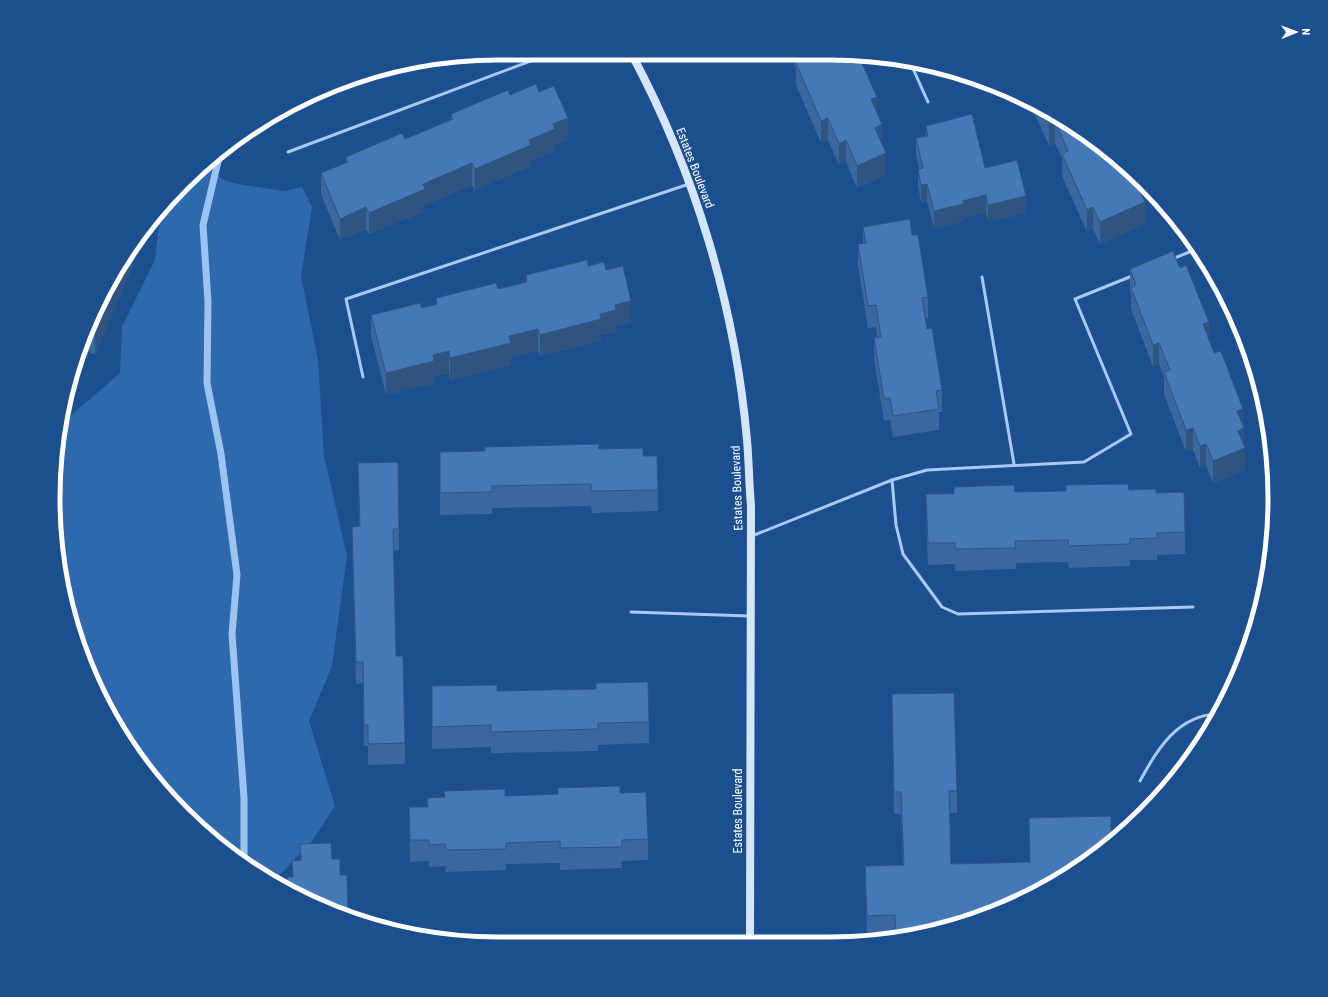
<svg xmlns="http://www.w3.org/2000/svg" width="1328" height="997" font-family="'Roboto Condensed',sans-serif">
  <rect width="100%" height="100%" fill="#1b4f8f"/>
  <polygon fill="#2e69ad" points="205,163 205,167 226,181 243,185 284,191 302,187 312,207 301,276 318,360 324,456 347,556 332,666 309,721 335,806 312,841 273,882 205,834 145,770 113,721 77,642 54,528 61,414 69,417 120,373 122,327 155,260 161,208"/>
  <g fill="none" stroke-linecap="round" stroke-linejoin="round">
    <polyline stroke="#9cc4f0" stroke-width="7" points="220,153 203,225 208,302 207,383 221,454 237,575 232,634 244,798 244,862"/>
    <g stroke="#a9c9ee" stroke-width="3">
      <polyline points="910,62 928,102"/>
      <polyline points="288,152 552,53"/>
      <polyline points="1172,259 1197,249"/>
      <polyline points="982,277 1014,464"/>
      <polyline points="363,377 346,299 689,184"/>
      <polyline points="892,480 896,525 903,554 942,607 958,614 1193,607"/>
      <polyline points="752,536 892,480 927,470 1084,462 1131,434 1075,299 1132,276"/>
      <polyline points="631,612 749,616"/>
      <path d="M1140 781C1157 749 1178 715 1218 714"/>
      <polyline points="729,941 749,937"/>
    </g>
    <path stroke="#d6e6fa" stroke-width="8" d="M631 53C695 172 735 305 747 440 749 462 749 484 751 506L750 941"/>
  </g>
  <g fill="#3a679d">
    <polygon points="790,54 858,54 877,113 882,144 886,175 857,188 846,162 839,165 828,140 821,143 796,85 796,68"/>
    <polygon points="539,92 568,140 555,145 555,151 531,161 531,166 475,190 472,185 425,205 425,211 369,234 366,229 340,240 321,195 321,173 346,163 346,157 405,139 451,120 451,114 510,95"/>
    <polygon points="1030,103 1077,128 1143,198 1145,224 1100,244 1093,229 1087,232 1062,176 1062,158 1055,143 1049,146"/>
    <polygon points="926,126 985,168 1026,213 988,222 986,212 964,218 964,221 934,228 927,201 921,202 918,186 918,169 919,169 916,155 916,138 926,136"/>
    <polygon points="863,227 912,235 928,297 928,318 925,319 927,329 942,390 942,412 939,412 939,430 893,437 890,420 884,421 874,359 874,338 877,337 876,327 868,328 858,266 858,244 863,244"/>
    <polygon points="134,249 134,263 95,355 87,351 65,403 99,301"/>
    <polygon points="588,266 606,270 631,322 616,326 616,332 601,335 601,341 540,356 538,351 511,357 511,365 450,380 449,373 434,376 434,383 386,395 371,336 371,315 422,308 436,304 436,298 498,289 526,282 526,275"/>
    <polygon points="1130,269 1209,340 1214,353 1243,409 1244,445 1245,470 1213,483 1206,465 1200,468 1193,450 1186,452 1164,394 1164,377 1159,364 1153,367 1131,309 1131,294 1130,291"/>
    <polygon points="599,449 643,456 658,490 658,511 592,513 591,506 492,508 492,514 440,515 440,452"/>
    <polygon points="358,463 399,529 399,550 393,551 396,656 405,743 405,764 368,765 368,746 364,746 363,683 356,684 352,548 352,527 359,526"/>
    <polygon points="1129,490 1156,493 1185,532 1185,554 1157,555 1157,560 1130,560 1130,566 1069,568 1068,562 1016,563 1016,569 955,571 955,564 928,565 926,516 926,494"/>
    <polygon points="432,686 497,691 649,722 649,743 598,745 598,751 491,753 491,747 432,749"/>
    <polygon points="892,694 957,791 957,813 950,813 951,864 1030,862 1029,818 1111,816 1000,910 895,938 895,937 867,938 865,866 903,865 901,814 894,814"/>
    <polygon points="444,791 505,796 620,793 648,839 648,860 622,861 622,868 560,870 560,863 506,864 506,870 446,872 445,866 429,867 429,861 410,862 409,807 427,807 427,798 444,797"/>
  </g>
  <g fill="#305480">
    <polygon points="877,97 877,119 871,99"/>
    <polygon points="568,118 568,140 555,145 555,151 531,161 531,166 475,190 475,169 529,140 553,124"/>
    <polygon points="828,118 828,140 821,143 821,121"/>
    <polygon points="1055,121 1055,143 1049,146 1049,124"/>
    <polygon points="882,124 882,146 875,128"/>
    <polygon points="846,140 846,162 839,165 839,144"/>
    <polygon points="886,153 886,175 857,188 857,166"/>
    <polygon points="472,163 472,185 425,205 425,211 369,234 369,213 423,184"/>
    <polygon points="927,184 927,201 921,202 921,185"/>
    <polygon points="1143,185 1143,203 1145,202 1145,224 1100,244 1100,222 1138,187"/>
    <polygon points="986,195 986,212 964,218 964,221 934,228 934,211 963,201"/>
    <polygon points="1026,196 1026,213 988,222 988,205"/>
    <polygon points="366,207 366,229 340,240 340,219"/>
    <polygon points="1093,207 1093,229 1087,232 1087,210"/>
    <polygon points="134,249 134,263 95,355 95,333 125,263"/>
    <polygon points="631,301 631,322 616,326 616,332 601,335 601,341 540,356 540,335 600,314 615,305"/>
    <polygon points="1209,322 1209,344 1203,324"/>
    <polygon points="538,329 538,351 511,357 511,365 450,380 450,358 509,336"/>
    <polygon points="87,337 87,351 65,403 65,401"/>
    <polygon points="1159,343 1159,364 1153,367 1153,345"/>
    <polygon points="449,351 449,373 434,376 434,383 386,395 386,373 433,355"/>
    <polygon points="1243,409 1244,449 1245,448 1245,470 1213,483 1213,461 1237,411"/>
    <polygon points="1193,428 1193,450 1186,452 1186,430"/>
    <polygon points="1206,444 1206,465 1200,468 1200,446"/>
  </g>
  <g fill="#4478b7" stroke="#305480">
    <polygon points="799,54 858,54 877,97 871,99 882,124 875,128 886,153 857,166 846,140 839,144 828,118 821,121 796,63 802,60"/>
    <polygon points="536,84 539,92 554,86 568,118 553,124 555,129 529,140 531,145 475,169 472,163 423,184 425,189 369,213 366,207 340,219 321,173 348,162 346,157 402,133 405,139 453,119 451,114 508,90 510,95"/>
    <polygon points="1042,109 1077,128 1141,181 1143,185 1138,187 1145,202 1100,222 1093,207 1087,210 1062,154 1068,151 1055,121 1049,124"/>
    <polygon points="972,114 985,168 1017,160 1026,196 988,205 986,195 963,201 964,204 934,211 927,184 921,185 918,169 923,168 916,138 928,136 926,126"/>
    <polygon points="910,219 912,235 918,235 928,297 922,298 927,329 932,328 942,390 936,391 939,409 893,416 890,398 884,399 874,338 881,337 876,305 868,306 858,244 866,243 863,227"/>
    <polygon points="1173,251 1180,268 1186,265 1209,322 1203,324 1214,353 1221,351 1243,409 1237,411 1244,428 1238,431 1245,448 1213,461 1206,444 1200,446 1193,428 1186,430 1164,372 1170,370 1159,343 1153,345 1131,288 1136,285 1130,269"/>
    <polygon points="587,260 588,266 604,262 606,270 623,266 631,301 615,305 616,310 600,314 601,319 540,335 538,329 509,336 511,343 450,358 449,351 433,355 434,361 386,373 371,315 420,303 422,308 437,304 436,298 496,283 498,289 527,282 526,275"/>
    <polygon points="125,263 95,333 89,330 99,301"/>
    <polygon points="599,444 599,449 643,448 643,456 657,456 658,490 592,491 591,484 492,486 492,492 440,493 440,452 485,451 485,447"/>
    <polygon points="398,462 399,529 393,529 396,656 403,656 405,743 368,744 368,725 364,725 363,662 356,662 352,527 360,526 358,463"/>
    <polygon points="1128,484 1129,490 1156,489 1156,493 1184,492 1185,532 1157,533 1157,538 1130,539 1130,544 1069,546 1068,540 1015,541 1016,548 955,549 955,543 928,543 926,494 954,494 954,487 1014,485 1015,492 1066,491 1066,485"/>
    <polygon points="648,682 649,722 598,723 598,729 491,732 491,725 432,727 432,686 497,685 497,691 596,689 596,683"/>
    <polygon points="954,693 957,791 949,791 951,864 1030,862 1029,818 1111,816 1111,842 1101,852 1000,910 989,913 959,914 960,921 896,938 895,915 867,916 865,866 904,865 901,792 894,792 892,694"/>
    <polygon points="620,786 620,793 646,792 648,839 622,840 622,847 560,848 560,841 506,843 506,849 446,850 445,844 429,845 429,840 410,840 409,807 428,807 427,798 445,797 444,791 505,789 505,796 558,794 557,788"/>
    <polygon points="331,843 332,859 340,859 340,875 347,875 348,914 287,889 287,877 293,877 292,861 301,860 300,844"/>
  </g>
  <g text-anchor="middle" dominant-baseline="central" stroke-width="4" stroke-linejoin="round" paint-order="stroke">
    <g font-size="12" fill="#fff" stroke="#1b4f8f">
      <text transform="translate(695 168) rotate(69)">Estates Boulevard</text>
      <text transform="translate(737 488) rotate(-92)">Estates Boulevard</text>
      <text transform="translate(738 811) rotate(-90)">Estates Boulevard</text>
    </g>
  </g>
  <path d="M0 0H1328V997H0ZM498 60H830A438 438 0 0 1 1268 498V499A438 438 0 0 1 830 937H498A438 438 0 0 1 60 499V498A438 438 0 0 1 498 60Z" fill="#1b4f8f" fill-rule="evenodd"/>
  <path fill="none" stroke="#fff" stroke-width="5" d="M498 60H830A438 438 0 0 1 1268 498V499A438 438 0 0 1 830 937H498A438 438 0 0 1 60 499V498A438 438 0 0 1 498 60Z"/>
  <g transform="translate(1296 32) rotate(89)" stroke="#1b4f8f" stroke-width="3" paint-order="stroke">
  <path d="M0-3L7 15L0 10L-7 15Z" fill="#ffffff"/>
  <text y="-6" font-size="11" font-weight="bold" text-anchor="middle" fill="#ffffff">N</text>
  </g>
</svg>
